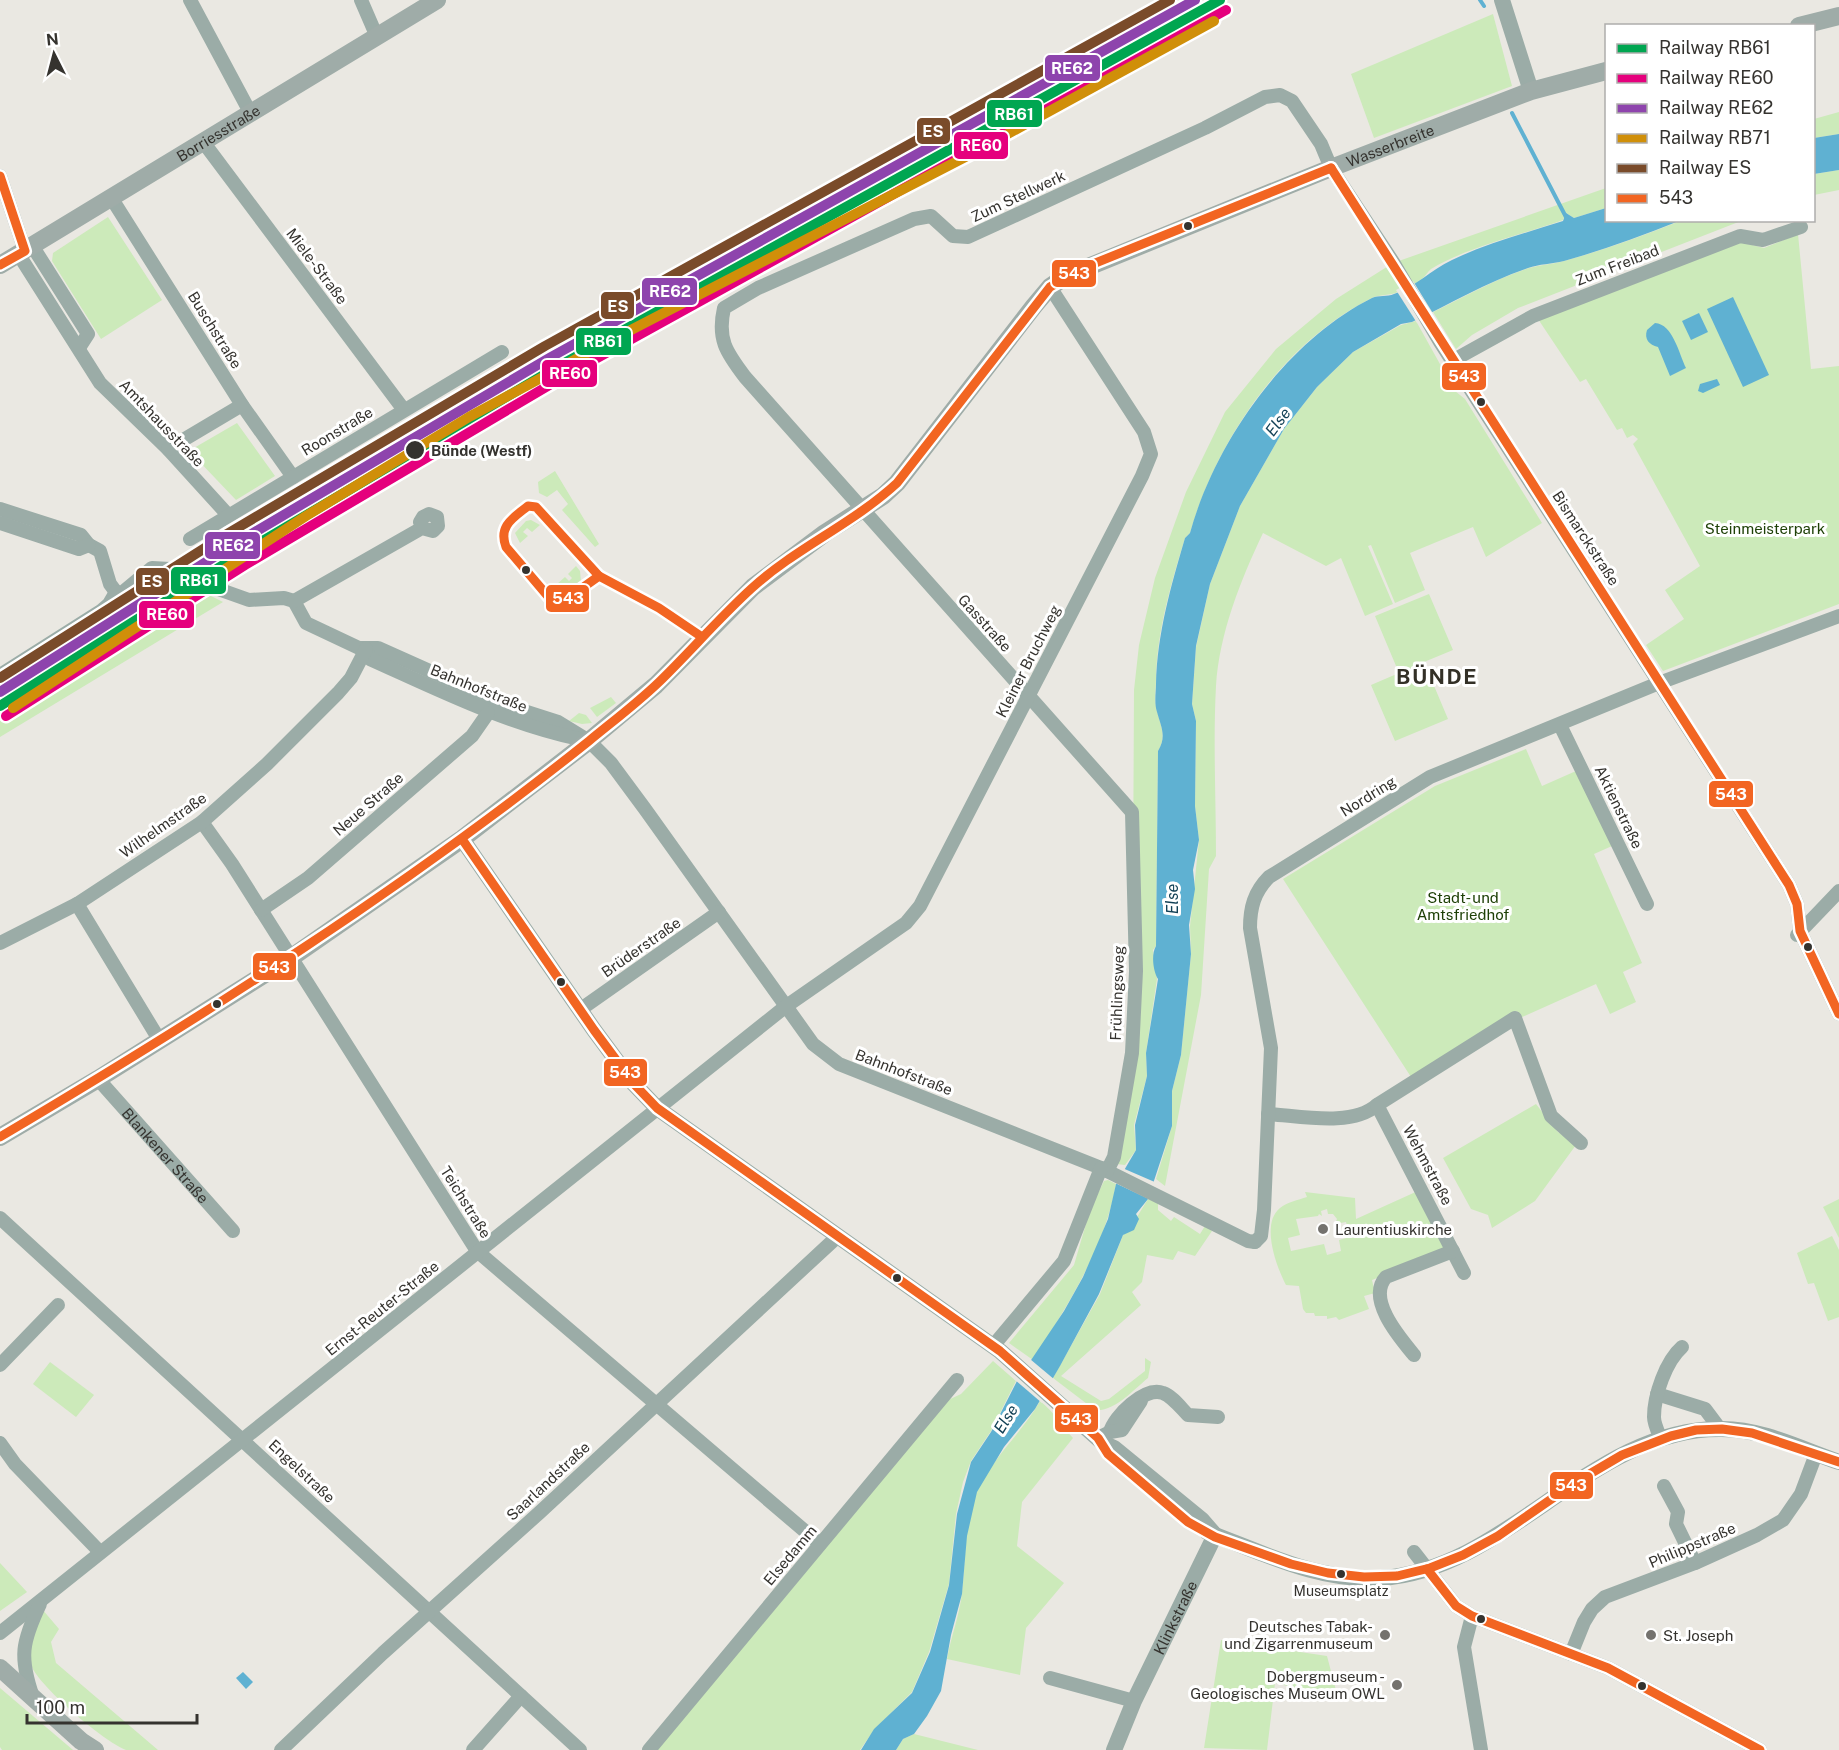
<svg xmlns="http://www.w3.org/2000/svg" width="1839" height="1750" font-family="'Public Sans',sans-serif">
  <rect width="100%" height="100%" fill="#eae8e2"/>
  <g fill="#cceaba" fill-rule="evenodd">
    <polygon points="1493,14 1512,86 1374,138 1351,74"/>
    <polygon points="1839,112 1839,134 1814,138 1814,119"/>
    <polygon points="1839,170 1839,190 1814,195 1814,174"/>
    <path d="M1606 188V208L1574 218 1566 213 1563 220C1524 234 1465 248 1431 269 1427 272 1426 276 1422 279 1415 285 1405 288 1398 292 1390 296 1380 294 1372 298 1283 342 1217 440 1190 533L1185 538C1171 584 1157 631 1156 679 1156 689 1154 702 1157 711 1161 727 1167 736 1158 751L1156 946 1153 950 1157 979 1146 1053 1147 1076 1134 1125 1136 1150 1125 1165 1116 1164 1132 1078 1134 690 1139 645 1155 578 1186 492 1225 412 1276 349 1336 299 1393 263Z"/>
    <polygon points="108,217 162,300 101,339 52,261 53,253"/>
    <path d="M1680 221H1741L1518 308 1472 335 1456 349 1433 312C1464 297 1495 279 1529 268 1540 265 1553 264 1564 261 1605 250 1642 236 1680 221Z"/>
    <polygon points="1798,234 1811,369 1839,366 1839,604 1663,671 1646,645 1684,619 1665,590 1700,566 1633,444 1638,439 1633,435 1627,438 1622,428 1617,430 1586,379 1580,382 1538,319 1737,241 1764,248"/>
    <path d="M1416 321 1455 391 1465 399 1542 523 1486 557 1473 527 1410 553 1425 590 1395 603 1371 545 1368 546 1393 604 1365 616 1341 558 1326 566 1263 533C1241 579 1219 634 1216 686 1213 742 1216 800 1216 856L1209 869 1201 995 1165 1186 1156 1179 1172 1126V1091L1181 1055 1191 954 1190 926 1199 840 1195 806 1196 721 1192 704 1196 647 1210 584 1240 506 1284 429 1317 387 1353 352 1401 325Z"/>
    <polygon points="237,423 275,476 236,500 195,457 190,459 187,452"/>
    <polygon points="555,471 599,544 595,547 562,510 568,504 557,490 547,497 539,493 538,482"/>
    <polygon points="531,520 540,525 532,532 527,528 523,532 528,536 520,543 515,533 526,521"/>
    <polygon points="576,566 580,571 581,582 572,589 562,588 557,584 565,577 569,581 572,578 568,574"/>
    <polygon points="201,591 223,602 0,737 0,715"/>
    <polygon points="1429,594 1453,650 1424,662 1448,719 1395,741 1371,685 1399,673 1375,616"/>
    <polygon points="611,697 616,703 597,717 590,708"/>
    <polygon points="579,713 586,715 592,723 582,724 569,721"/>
    <polygon points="1526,749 1542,786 1576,771 1612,846 1594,854 1642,963 1623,972 1636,1002 1610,1014 1596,984 1520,1018 1517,1011 1411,1077 1283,879 1435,786"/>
    <polygon points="1536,1104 1558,1132 1576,1145 1535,1201 1492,1228 1488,1215 1471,1209 1443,1158"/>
    <path d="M1108 1180 1116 1184C1105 1248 1067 1306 1033 1360L1009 1343 1074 1265 1090 1210 1104 1181Z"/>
    <path d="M1420 1190 1449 1246 1445 1252 1372 1280 1375 1293 1364 1296 1369 1309 1339 1320 1336 1317 1327 1319V1316H1315L1314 1313H1306L1303 1309 1299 1286 1286 1285C1277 1268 1260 1224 1280 1208 1287 1202 1298 1200 1307 1197L1305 1192 1355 1198 1356 1219ZM1327 1209 1328 1214H1333L1337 1219 1335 1224 1346 1222 1350 1237 1339 1240 1341 1251 1327 1255 1324 1244 1291 1251 1288 1238 1300 1235 1296 1219 1318 1216 1319 1214 1322 1216 1321 1211Z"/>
    <path d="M1148 1199 1158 1203V1210L1171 1221 1174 1217 1200 1234 1205 1226 1212 1231 1195 1256 1178 1251 1173 1260 1147 1255 1142 1282 1132 1292 1141 1305 1061 1376 1101 1401 1109 1399 1145 1371V1358L1151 1362 1148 1378C1134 1389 1115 1412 1095 1410L1053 1378 1100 1294 1123 1235 1129 1230Z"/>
    <polygon points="1839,1199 1839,1238 1823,1207"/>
    <polygon points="1832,1236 1839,1250 1839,1317 1828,1321 1814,1283 1808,1284 1797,1253"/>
    <polygon points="993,1361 1016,1381 991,1431 971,1461 963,1482 956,1514 949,1584 929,1652 912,1692 874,1730 860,1750 655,1750 790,1591 944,1402 961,1394"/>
    <polygon points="50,1362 94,1395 76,1417 33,1384"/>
    <path d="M1040 1401C1054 1412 1061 1425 1073 1438L1022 1502 1017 1546 1064 1583 1026 1628 1020 1675 947 1659C951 1636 960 1614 962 1592 966 1561 964 1519 977 1491 993 1457 1022 1433 1040 1401Z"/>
    <polygon points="0,1563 27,1592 0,1611"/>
    <path d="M42 1609 59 1629 51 1642 56 1663 158 1750C149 1750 134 1750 126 1750 103 1741 37 1685 30 1663 25 1644 36 1626 42 1609Z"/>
    <polygon points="1221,1640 1327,1656 1338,1698 1275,1683 1267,1750 1204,1748"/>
    <polygon points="0,1688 73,1750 2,1750 0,1747"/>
    <polygon points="914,1734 978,1750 896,1750 903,1739"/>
  </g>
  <g fill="#5fb1d2">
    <polygon points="1839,134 1839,170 1814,174 1814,138"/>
    <path d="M1606 208V220L1679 221C1641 236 1604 250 1564 261 1552 264 1539 264 1528 268 1487 282 1450 304 1412 322L1401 324 1353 352 1317 387 1284 429 1240 506 1210 584 1196 646 1192 704 1196 721 1195 806 1199 840 1193 870 1195 889 1189 925 1191 954 1181 1055 1172 1091V1126L1148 1199 1136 1214 1139 1219 1134 1230 1123 1235 1099 1294 1060 1366 1035 1409 1004 1447 977 1492 967 1536 962 1594 951 1635 941 1691 927 1716 914 1734 903 1739 896 1750H861L874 1729 912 1693 930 1652 949 1585 957 1514 971 1462 991 1432 1017 1381 1064 1311 1083 1277 1108 1219 1116 1184 1136 1150 1135 1125 1147 1076 1146 1053 1158 979C1153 971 1151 954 1156 946L1158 751C1167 736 1161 727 1157 712 1154 703 1156 692 1156 684 1157 634 1171 586 1185 538L1190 533C1215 442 1286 341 1372 298 1379 295 1387 297 1394 294 1415 287 1431 270 1452 260 1487 243 1526 233 1563 221L1566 213 1574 218Z"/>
    <polygon points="1733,297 1769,375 1743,387 1707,309"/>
    <polygon points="1699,313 1708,332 1691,340 1682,321"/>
    <path d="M1655 323C1673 324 1679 354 1686 368L1670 376 1658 347C1649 345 1644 339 1647 330Z"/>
    <polygon points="1717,379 1720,385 1703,393 1698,391 1700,384"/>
    <polygon points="243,1672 253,1682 246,1689 236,1678"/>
  </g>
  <g fill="#eae8e2">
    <polygon points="1413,281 1434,315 1417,323 1396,290"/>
    <polygon points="1120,1167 1157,1183 1151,1200 1113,1182"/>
    <polygon points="1030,1359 1055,1380 1042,1403 1014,1379"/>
  </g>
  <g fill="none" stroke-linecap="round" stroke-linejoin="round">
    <g stroke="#5fb1d2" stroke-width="4">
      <polyline points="1480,0 1484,6"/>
      <polyline points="1512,113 1567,219"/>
    </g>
    <polyline stroke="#c6c4be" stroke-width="14" stroke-dasharray="14 7" stroke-linecap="butt" points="170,569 204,584"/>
    <g stroke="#9baca7" stroke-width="14">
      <polyline points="190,0 251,114"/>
      <polyline points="361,0 377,37"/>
      <polyline points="204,143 404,410"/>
      <polyline points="0,176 25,251"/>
      <polyline points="112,199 242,405 293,477"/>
      <polyline points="33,247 88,334 79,348"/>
      <polyline points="19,255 100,383 168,449 228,515"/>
      <polyline points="1452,361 1533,316 1740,236 1763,240 1801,227"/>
      <polyline points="168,449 242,405"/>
      <polyline points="0,509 81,535 89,545 100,551 110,584 116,592"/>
      <polyline points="0,523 79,549 89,545"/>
      <polyline points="190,539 502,352"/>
      <polyline points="204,584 249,600 284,598 294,601"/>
      <polyline points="116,592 122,593 152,568 170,569"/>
      <polyline points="294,601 306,623 359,648 378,648 508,706 558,722 589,741 611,763 645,809 813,1044 839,1064 1101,1168 1248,1241 1255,1242"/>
      <polyline points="294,601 422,528 433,531 438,526 437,517 429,514 423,517 420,522 422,528"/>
      <path d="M366 649 370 659C439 690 505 723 579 739"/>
      <polyline points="0,675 101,611 109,604 116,592"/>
      <polyline points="1560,725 1647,904"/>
      <polyline points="202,822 232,864 477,1251 820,1544"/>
      <polyline points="77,904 160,1041"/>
      <polyline points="261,910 308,878 472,736 488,713"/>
      <polyline points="1797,935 1839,891"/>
      <polyline points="0,943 77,904 202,822 267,764 338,693 351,678 366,649"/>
      <polyline points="581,1009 719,912"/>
      <path id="s1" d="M98 1079 233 1231"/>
      <path d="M1268 1114C1301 1116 1352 1127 1377 1105"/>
      <path d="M1107 1171 1114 1157 1132 1053 1136 971 1132 812 745 377C726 352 717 339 724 308L758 288 914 219 931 216 953 236 968 237 1205 128 1265 97 1280 95 1292 101 1321 144 1331 168 1393 262 1440 342 1789 885 1797 904 1800 931 1839 1014"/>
      <polyline points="0,1218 580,1750"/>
      <path d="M1255 1242 1261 1236 1264 1210 1271 1048 1250 928C1250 908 1254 892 1269 877L1430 777 1659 683 1839 616"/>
      <polyline points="1464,1273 1377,1105 1515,1018 1551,1116 1581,1143"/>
      <polyline points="993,1346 1064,1261 1101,1168"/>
      <path d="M1414 1355C1400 1338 1366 1299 1386 1277L1453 1251"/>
      <polyline points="0,1365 58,1305"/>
      <polyline points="1657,1394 1705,1409 1720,1429"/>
      <path d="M1110 1432C1114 1416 1145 1386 1163 1393 1172 1396 1181 1408 1188 1415L1218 1417"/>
      <polyline points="1102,1436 1110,1432 1122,1430 1141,1401"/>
      <path d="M1661 1439C1658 1432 1654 1424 1654 1417 1654 1395 1666 1361 1682 1347"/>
      <polyline points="0,1443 15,1464 100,1552"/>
      <polyline points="1664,1486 1678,1512 1676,1524 1695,1563"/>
      <polyline points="1414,1552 1456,1606 1472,1616 1608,1668 1760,1750"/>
      <polyline points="1472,1616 1464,1647 1481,1750"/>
      <polyline points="0,1633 785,1007 906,923 920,906 1142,476 1151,454 1144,432 1050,287"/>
      <polyline points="1571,1654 1584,1622 1592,1609 1605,1597 1695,1563 1757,1535 1783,1520 1801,1494 1816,1454"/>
      <polyline points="1050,1678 1134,1701"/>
      <path d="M33 1697C19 1657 22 1642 40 1604"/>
      <polyline points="281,1750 383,1653 539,1513 837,1237"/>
      <polyline points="473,1750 521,1696"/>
      <polyline points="649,1750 957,1380"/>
    </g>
    <g stroke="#9baca7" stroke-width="16">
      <polyline points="1502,0 1531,91"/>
      <polyline points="462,839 594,1030 634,1084 657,1108 1000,1351 1103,1443 1114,1448 1202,1520 1215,1535"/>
      <path d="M1207 1532C1264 1553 1319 1582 1381 1578 1508 1570 1592 1427 1722 1429 1763 1429 1801 1449 1839 1462"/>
      <path id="s2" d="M1114 1750 1134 1701 1215 1535"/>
    </g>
    <g stroke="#9faca8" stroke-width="18">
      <polyline points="1799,26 1839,16"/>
      <path id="s3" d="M0 265 437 0"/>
      <path id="s4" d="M0 1137 98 1079 292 957 462 839 589 741 656 685 753 587 825 533 883 496 897 483 1034 306 1050 287 1066 276 1331 168 1531 91 1606 71"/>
      <polyline points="0,1668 81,1741 95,1750"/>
    </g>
    <g stroke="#a1a8a5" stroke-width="6">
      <polyline id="rail" points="729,262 899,164"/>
    </g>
    <use href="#rail" stroke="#fff" stroke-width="4" stroke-dasharray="11" stroke-linecap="butt"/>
    <g stroke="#fff" stroke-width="14">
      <g id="bus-1">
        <polyline points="1331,168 1789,885 1797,904 1800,931 1839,1014"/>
        <polyline points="0,176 25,251 0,265"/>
        <path d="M528 506 536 507 599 576 560 604 552 601 506 547C498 526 513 518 528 506Z"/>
        <polyline points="599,576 659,608 702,637"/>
        <polyline points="462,839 594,1030 634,1084 657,1108 1000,1351 1098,1438 1108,1454 1188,1522 1215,1537 1291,1564 1328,1573 1364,1577 1397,1576 1430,1568 1463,1555 1498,1536 1576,1482 1622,1455 1671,1436 1696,1430 1722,1429 1752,1433 1839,1462"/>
        <path d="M0 1137C204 1016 404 889 589 741 612 722 636 704 658 683 690 652 719 618 752 588 796 548 854 523 897 483L1050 287 1083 268 1331 168"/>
        <polyline points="1427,1569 1456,1606 1472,1616 1608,1668 1760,1750"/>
      </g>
    </g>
    <use href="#bus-1" stroke="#f26522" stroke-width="9"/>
    <g stroke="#fff" stroke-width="15">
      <polyline id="rail-1" points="0,706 239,555 557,367 1220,0"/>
    </g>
    <g stroke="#fff" stroke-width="15">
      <polyline id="rail-2" points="6,716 245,565 563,377 1226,10"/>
    </g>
    <g stroke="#fff" stroke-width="15">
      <polyline id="rail-3" points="0,692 233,545 551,357 1195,0"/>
    </g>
    <g stroke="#fff" stroke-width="15">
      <polyline id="rail-4" points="13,708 306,516 469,417 602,345 973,153 1214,21"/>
    </g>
    <g stroke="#fff" stroke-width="15">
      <polyline id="rail-5" points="0,678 227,534 545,346 1170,0"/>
    </g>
    <use href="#rail-1" stroke="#00a651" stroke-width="10"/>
    <use href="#rail-2" stroke="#e5007d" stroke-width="10"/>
    <use href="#rail-3" stroke="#8e44ad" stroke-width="10"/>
    <use href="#rail-4" stroke="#d08f09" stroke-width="10"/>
    <use href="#rail-5" stroke="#7a4b2a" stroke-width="10"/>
  </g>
  <g fill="#35332f" stroke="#fff" stroke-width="2">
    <circle cx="1188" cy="226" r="5"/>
    <circle cx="1481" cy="402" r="5"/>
    <circle cx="415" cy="450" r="10"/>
    <circle cx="526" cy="570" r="5"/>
    <circle cx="1808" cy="947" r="5"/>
    <circle cx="561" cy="982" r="5"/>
    <circle cx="217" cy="1004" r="5"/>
    <circle cx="897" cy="1278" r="5"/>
    <circle cx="1341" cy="1574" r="5"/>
    <circle cx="1481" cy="1619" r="5"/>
    <circle cx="1642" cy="1686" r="5"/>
  </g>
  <g fill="#74726e" stroke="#fff" stroke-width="2">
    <circle cx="1323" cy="1229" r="6"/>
    <circle cx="1385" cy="1635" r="6"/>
    <circle cx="1651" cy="1635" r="6"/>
    <circle cx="1397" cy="1685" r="6"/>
  </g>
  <g text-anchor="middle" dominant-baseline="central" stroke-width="6" stroke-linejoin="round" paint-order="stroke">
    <g font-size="14" fill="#35332f" stroke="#fff">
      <text x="1341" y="1591">Museumsplatz</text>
    </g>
    <g font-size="15" fill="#35332f" stroke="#fff">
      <text stroke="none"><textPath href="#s3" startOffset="255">Borriesstraße</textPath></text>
      <text stroke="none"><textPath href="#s4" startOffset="1731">Wasserbreite</textPath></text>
      <text transform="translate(1018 196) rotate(-25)">Zum Stellwerk</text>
      <text transform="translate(1617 265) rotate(-21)">Zum Freibad</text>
      <text transform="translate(317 266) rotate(53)">Miele-Straße</text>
      <text transform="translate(215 330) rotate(58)">Buschstraße</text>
      <text transform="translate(162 423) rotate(46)">Amtshausstraße</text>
      <text transform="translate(337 431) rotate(-31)">Roonstraße</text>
      <text transform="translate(1586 538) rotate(57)">Bismarckstraße</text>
      <text transform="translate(985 623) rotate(48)">Gasstraße</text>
      <text transform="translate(1028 661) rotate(-63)">Kleiner Bruchweg</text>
      <text transform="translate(479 688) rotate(22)">Bahnhofstraße</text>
      <text transform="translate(1368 796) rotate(-32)">Nordring</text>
      <text transform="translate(368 804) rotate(-41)">Neue Straße</text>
      <text transform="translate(1619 807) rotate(64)">Aktienstraße</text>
      <text transform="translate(163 825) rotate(-35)">Wilhelmstraße</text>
      <text transform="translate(641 947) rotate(-35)">Brüderstraße</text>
      <text transform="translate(1117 993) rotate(-88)">Frühlingsweg</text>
      <text transform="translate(904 1072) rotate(21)">Bahnhofstraße</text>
      <text stroke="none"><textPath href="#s1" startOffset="102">Blankener Straße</textPath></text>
      <text transform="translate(1428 1165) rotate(62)">Wehmstraße</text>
      <text transform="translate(466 1202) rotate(58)">Teichstraße</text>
      <text transform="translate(382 1308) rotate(-39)">Ernst-Reuter-Straße</text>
      <text transform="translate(302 1471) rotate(43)">Engelstraße</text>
      <text transform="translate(548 1481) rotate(-43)">Saarlandstraße</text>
      <text transform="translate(1692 1545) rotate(-23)">Philippstraße</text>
      <text transform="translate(790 1555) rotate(-50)">Elsedamm</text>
      <text stroke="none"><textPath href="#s2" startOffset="146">Klinkstraße</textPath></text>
    </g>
    <g font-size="15" font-weight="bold" fill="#35332f" stroke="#fff" text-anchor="start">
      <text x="431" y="450">Bünde (Westf)</text>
    </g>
    <g font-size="15" fill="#1e4007" stroke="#fff">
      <text x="1765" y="528">Steinmeisterpark</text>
      <text x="1463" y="897">Stadt- und<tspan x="1463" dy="17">Amtsfriedhof</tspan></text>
    </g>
    <g font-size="15" fill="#35332f" stroke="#fff" text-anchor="start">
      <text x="1335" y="1229">Laurentiuskirche</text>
      <text x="1373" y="1626" text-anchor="end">Deutsches Tabak-<tspan x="1373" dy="17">und Zigarrenmuseum</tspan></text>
      <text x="1663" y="1635">St. Joseph</text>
      <text x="1385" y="1676" text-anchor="end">Dobergmuseum -<tspan x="1385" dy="17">Geologisches Museum OWL</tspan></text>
    </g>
    <g font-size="16" font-style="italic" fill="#124156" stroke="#fff">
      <text transform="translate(1278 422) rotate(-53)">Else</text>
      <text transform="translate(1172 899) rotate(-90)">Else</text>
      <text transform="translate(1006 1419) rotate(-58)">Else</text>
    </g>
    <g font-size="21" font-weight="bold" letter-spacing="1.5" fill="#333027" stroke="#fff">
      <text x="1437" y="676">BÜNDE</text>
    </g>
  </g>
  <g stroke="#fff" stroke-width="2">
    <rect x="1044" y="54" width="57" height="28" rx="6" fill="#8e44ad"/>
    <rect x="986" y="99" width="57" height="29" rx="6" fill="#00a651"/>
    <rect x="916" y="117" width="35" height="28" rx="6" fill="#7a4b2a"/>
    <rect x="953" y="131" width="56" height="29" rx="6" fill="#e5007d"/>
    <rect x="1051" y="259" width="46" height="29" rx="6" fill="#f26522"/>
    <rect x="641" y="277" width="57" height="29" rx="6" fill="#8e44ad"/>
    <rect x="600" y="291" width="35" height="29" rx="6" fill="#7a4b2a"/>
    <rect x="575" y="327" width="57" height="29" rx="6" fill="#00a651"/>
    <rect x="541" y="359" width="57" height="29" rx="6" fill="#e5007d"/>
    <rect x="1441" y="362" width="46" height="29" rx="6" fill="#f26522"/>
    <rect x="204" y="531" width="57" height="29" rx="6" fill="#8e44ad"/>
    <rect x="170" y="566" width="57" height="29" rx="6" fill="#00a651"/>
    <rect x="135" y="567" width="35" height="29" rx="6" fill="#7a4b2a"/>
    <rect x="545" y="584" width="45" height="29" rx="6" fill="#f26522"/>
    <rect x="138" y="600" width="57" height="29" rx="6" fill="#e5007d"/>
    <rect x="1708" y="780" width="46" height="28" rx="6" fill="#f26522"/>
    <rect x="252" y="952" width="45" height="29" rx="6" fill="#f26522"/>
    <rect x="603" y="1058" width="45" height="29" rx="6" fill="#f26522"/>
    <rect x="1054" y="1404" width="45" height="29" rx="6" fill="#f26522"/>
    <rect x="1549" y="1471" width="45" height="29" rx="6" fill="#f26522"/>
  </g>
  <g font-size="16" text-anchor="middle" font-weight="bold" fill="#fff">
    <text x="1072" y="74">RE62</text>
    <text x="1014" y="120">RB61</text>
    <text x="933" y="137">ES</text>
    <text x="981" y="151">RE60</text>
    <text x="1074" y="279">543</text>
    <text x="670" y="297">RE62</text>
    <text x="618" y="312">ES</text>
    <text x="603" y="347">RB61</text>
    <text x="570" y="379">RE60</text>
    <text x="1464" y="382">543</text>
    <text x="233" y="551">RE62</text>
    <text x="199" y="586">RB61</text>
    <text x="152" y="587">ES</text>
    <text x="568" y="604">543</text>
    <text x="167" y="620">RE60</text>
    <text x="1731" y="800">543</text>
    <text x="274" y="973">543</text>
    <text x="625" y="1078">543</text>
    <text x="1076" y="1425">543</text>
    <text x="1571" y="1491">543</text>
  </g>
  <rect x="1605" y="24" width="210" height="198" fill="#ffffff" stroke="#aeadac" stroke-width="1.5"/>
  <rect x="1617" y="44" width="30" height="9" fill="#00a651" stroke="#aeadac" stroke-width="1.5"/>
  <text x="1659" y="54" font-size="18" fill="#35332f">Railway RB61</text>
  <rect x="1617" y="74" width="30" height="9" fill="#e5007d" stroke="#aeadac" stroke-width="1.5"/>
  <text x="1659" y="84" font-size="18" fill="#35332f">Railway RE60</text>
  <rect x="1617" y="104" width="30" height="9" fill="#8e44ad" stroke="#aeadac" stroke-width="1.5"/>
  <text x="1659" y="114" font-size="18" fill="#35332f">Railway RE62</text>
  <rect x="1617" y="134" width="30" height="9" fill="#d08f09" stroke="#aeadac" stroke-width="1.5"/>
  <text x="1659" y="144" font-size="18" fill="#35332f">Railway RB71</text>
  <rect x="1617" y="164" width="30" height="9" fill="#7a4b2a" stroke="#aeadac" stroke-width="1.5"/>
  <text x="1659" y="174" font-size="18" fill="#35332f">Railway ES</text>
  <rect x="1617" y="194" width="30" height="9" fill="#f26522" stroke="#aeadac" stroke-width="1.5"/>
  <text x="1659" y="204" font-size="18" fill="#35332f">543</text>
  <g transform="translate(54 54) rotate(354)" stroke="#ffffff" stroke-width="4.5" paint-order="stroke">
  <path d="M0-4.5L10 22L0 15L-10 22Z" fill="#35332f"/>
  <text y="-9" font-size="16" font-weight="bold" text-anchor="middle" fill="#35332f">N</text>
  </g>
  <path d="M27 1714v9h170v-9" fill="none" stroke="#35332f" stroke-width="3"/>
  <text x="36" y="1714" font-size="18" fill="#35332f" stroke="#ffffff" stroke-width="4.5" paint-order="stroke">100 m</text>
</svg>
